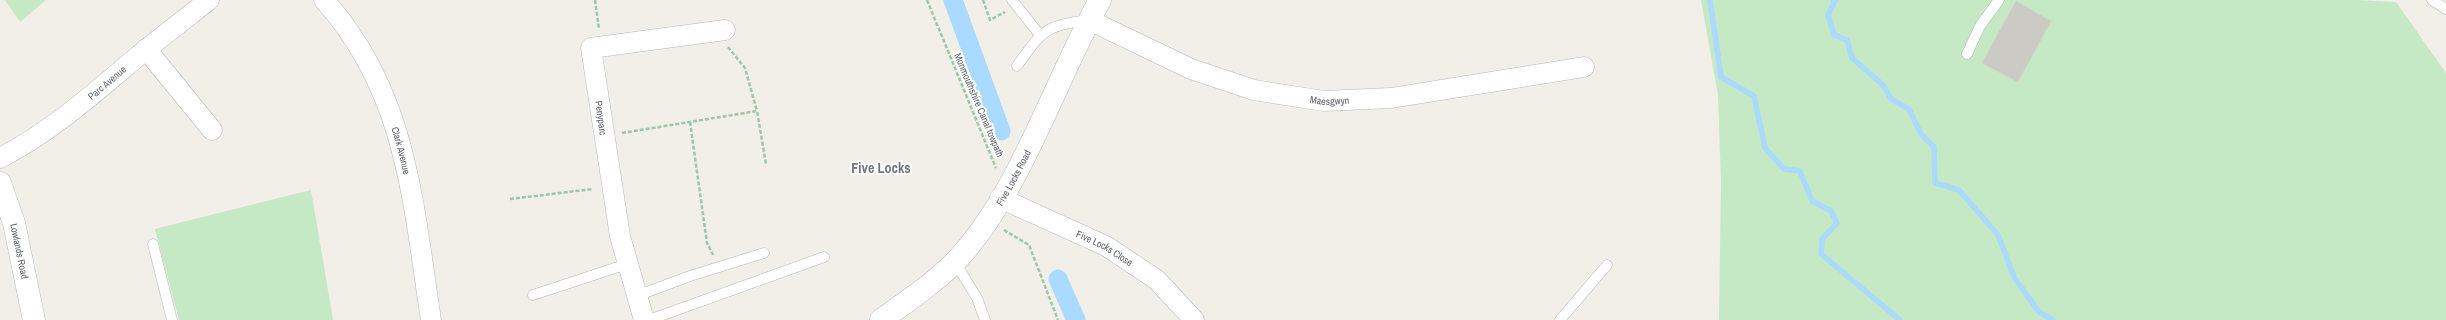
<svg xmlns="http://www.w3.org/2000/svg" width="2446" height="320" font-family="'Archivo Narrow',sans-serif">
  <rect width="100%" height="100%" fill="#f1efe8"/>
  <g fill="#c5e8c5">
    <polygon points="5,0 46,0 20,22"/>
    <polygon points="1701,0 2355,0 2396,2 2446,73 2446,320 1719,320 1721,182 1718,95"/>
    <polygon points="311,190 333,320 179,320 155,229"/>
  </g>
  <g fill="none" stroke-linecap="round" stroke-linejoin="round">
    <g stroke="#aadaff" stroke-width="5.5">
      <polyline points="1710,0 1721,77 1754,96 1765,148 1784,169 1800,171 1812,201 1831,211 1837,223 1822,239 1821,254 1900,320"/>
      <polyline points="1833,0 1835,1 1828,15 1834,35 1847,40 1852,58 1883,85 1891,99 1909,109 1921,134 1934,147 1935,183 1959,190 1998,235 2014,277 2039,312 2053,320"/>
    </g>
    <g stroke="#aadaff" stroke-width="19">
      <polyline points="953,0 1001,131"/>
      <polyline points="1058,279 1076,320"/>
    </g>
  </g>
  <polygon fill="#cccac5" stroke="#d6d1c6" points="2016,1 2051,21 2018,82 1982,63"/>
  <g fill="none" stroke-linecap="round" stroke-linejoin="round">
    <g stroke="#b5b8bc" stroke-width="11">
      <g id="lane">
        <polyline points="1012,0 1040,35"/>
        <polyline points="2432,0 2446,9"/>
        <polyline points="1967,54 1980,26 1999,0"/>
        <path d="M1017 66C1043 30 1044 26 1089 20"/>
        <polyline points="153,244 172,320"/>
        <polyline points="955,262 977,298 985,320"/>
        <polyline points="533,295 627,264"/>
        <polyline points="636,296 690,276 764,253"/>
        <polyline points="649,320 824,257"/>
        <polyline points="1560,320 1607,265"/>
      </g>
    </g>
    <g stroke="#b5b8bc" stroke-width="21">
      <g id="street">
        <path id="s1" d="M324 0C407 92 413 203 431 320"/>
        <path id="s2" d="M1089 20 1191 69 1254 90 1324 101 1391 98 1584 67"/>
        <polyline points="146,49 212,130"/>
        <path id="s3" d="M0 158C51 132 93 94 137 57 161 37 185 19 209 0"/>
        <path id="s4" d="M1000 198 1106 246 1157 280 1194 320"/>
        <polyline points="644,320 620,236 591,48 725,30"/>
      </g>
    </g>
    <g stroke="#b6babf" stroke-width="23">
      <g id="secondary">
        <path id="s5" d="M0 183 14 223 34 320"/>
        <path id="s6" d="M881 320C906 302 933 284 955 262 1020 194 1054 82 1100 0"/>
      </g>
    </g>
    <g stroke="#9cc7a9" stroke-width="2.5" stroke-dasharray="4 2" stroke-linecap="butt">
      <polyline points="595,0 599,29"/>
      <polyline points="927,0 996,168"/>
      <polyline points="983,0 990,20 1005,12"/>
      <polyline points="728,47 745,68 757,111"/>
      <polyline points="690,122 707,243 713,255"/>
      <polyline points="622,133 757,111 766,164"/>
      <polyline points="510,199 593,189"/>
      <polyline points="1004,230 1029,245 1058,320"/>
    </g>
    <use href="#lane" stroke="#fff" stroke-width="10"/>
    <use href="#street" stroke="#fff" stroke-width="20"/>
    <use href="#secondary" stroke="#fff" stroke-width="22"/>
  </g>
  <g text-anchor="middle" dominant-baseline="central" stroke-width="4" stroke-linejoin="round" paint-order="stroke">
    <g font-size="10" fill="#5f6368" stroke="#fff">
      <text stroke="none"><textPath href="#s3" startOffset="131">Parc Avenue</textPath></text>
      <text stroke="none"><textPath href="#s2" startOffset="256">Maesgwyn</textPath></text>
      <text transform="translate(979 105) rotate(67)">Monmouthshire Canal towpath</text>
      <text transform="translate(601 118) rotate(82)">Penyparc</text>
      <text stroke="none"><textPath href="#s1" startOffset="171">Clark Avenue</textPath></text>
      <text stroke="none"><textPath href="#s6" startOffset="197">Five Locks Road</textPath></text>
      <text stroke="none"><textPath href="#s4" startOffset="116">Five Locks Close</textPath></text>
      <text stroke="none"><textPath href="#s5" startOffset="71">Lowlands Road</textPath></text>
    </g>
    <g font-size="14" font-weight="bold" fill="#70757a" stroke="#fff">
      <text x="881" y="168">Five Locks</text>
    </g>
  </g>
</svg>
